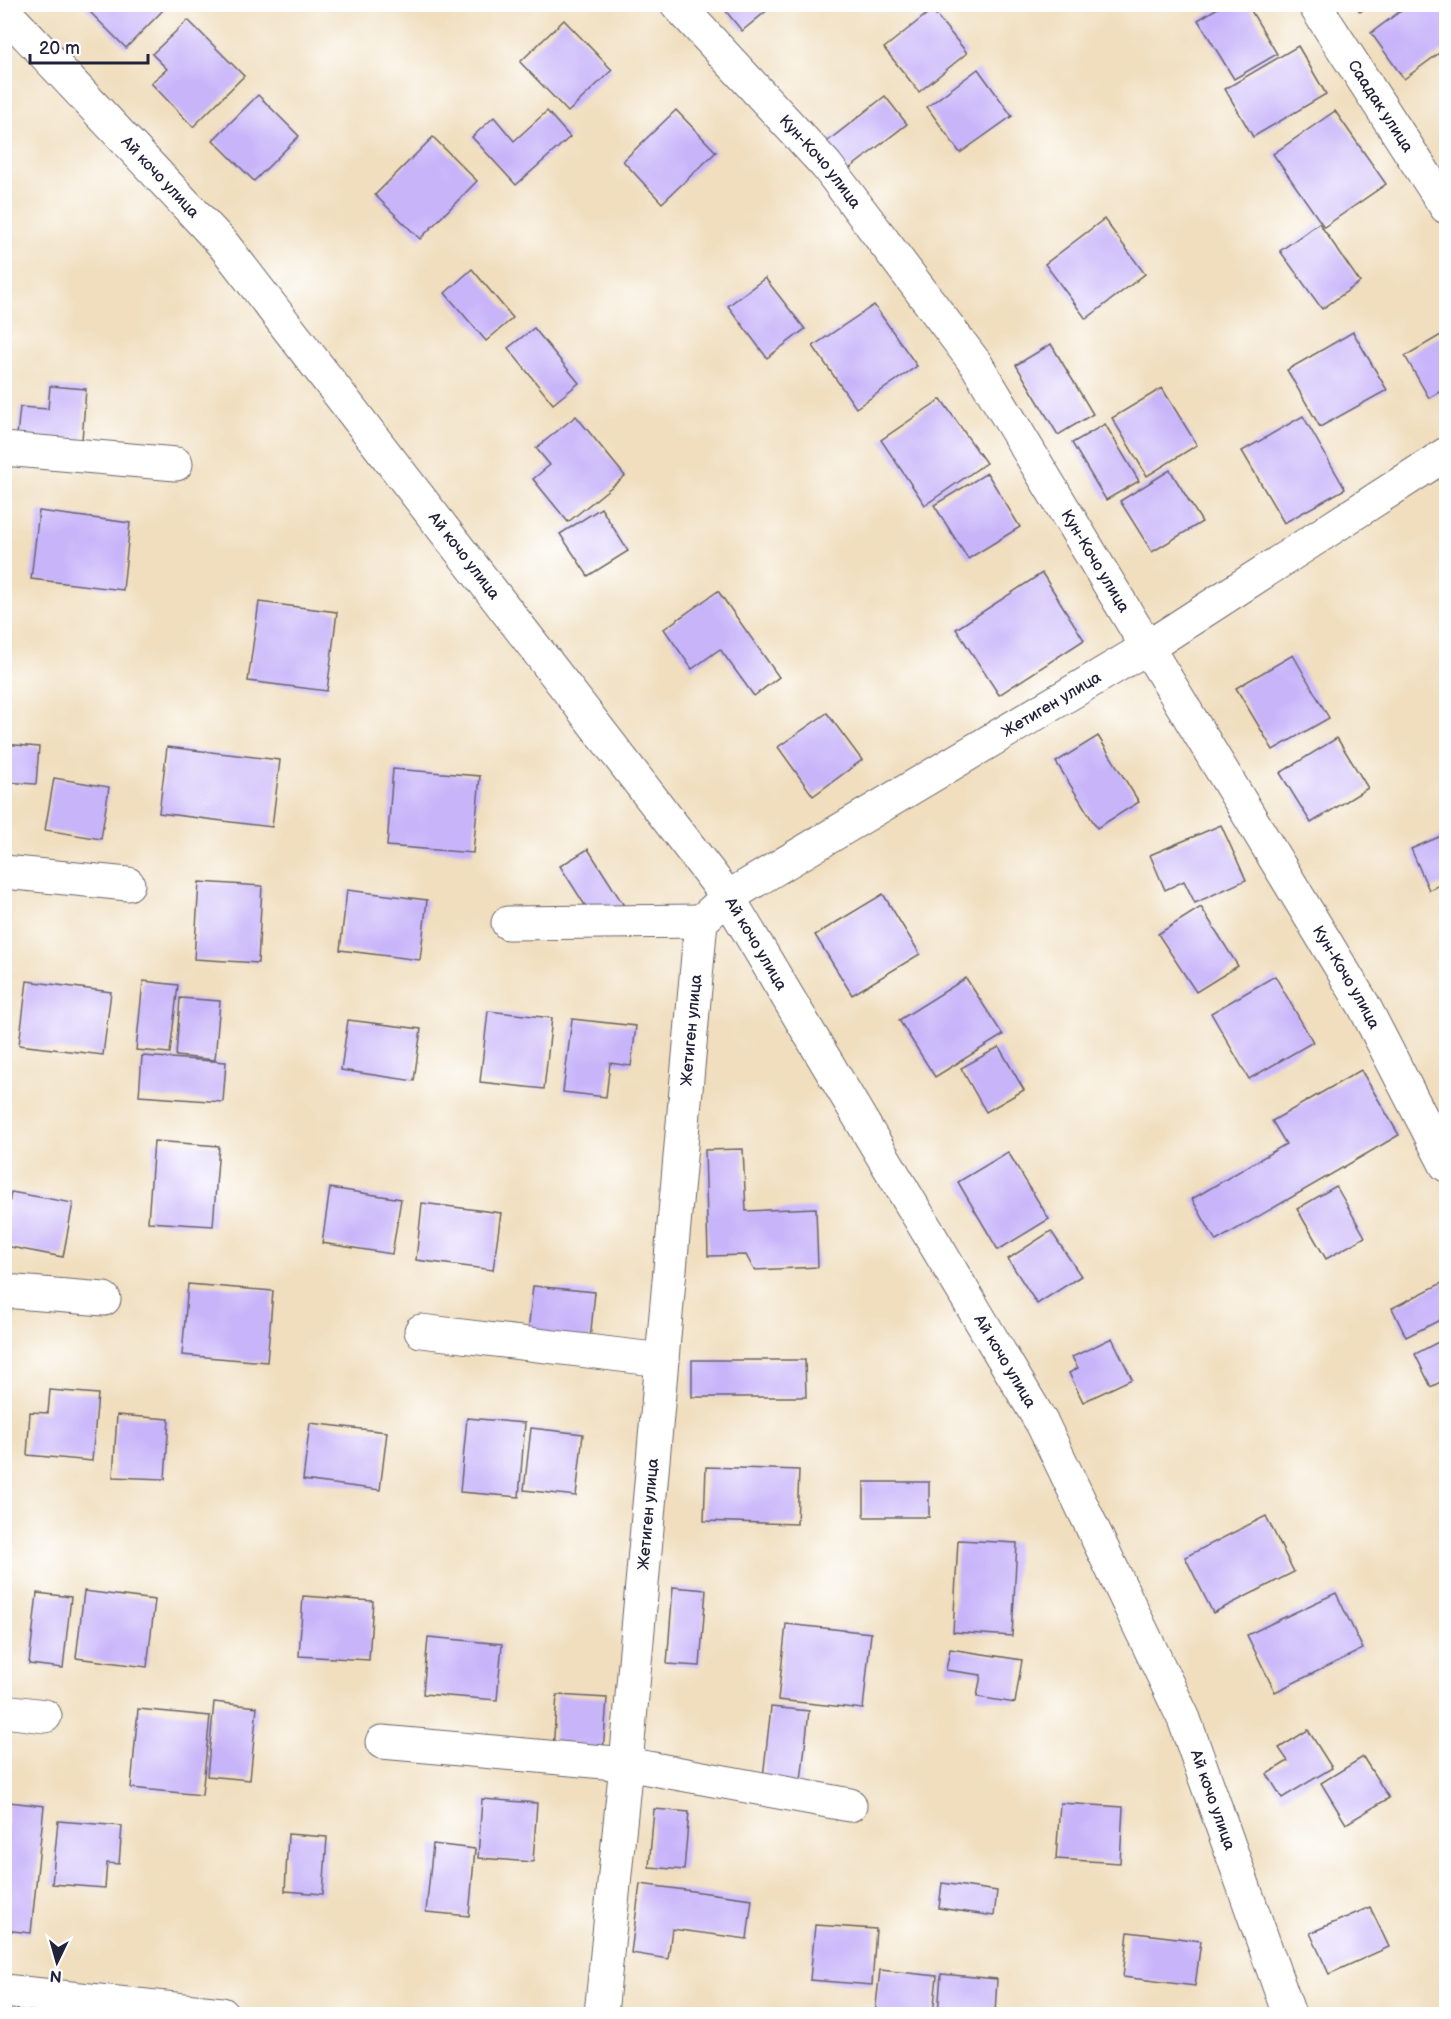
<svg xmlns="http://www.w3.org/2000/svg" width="1451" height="2019" font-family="'Balsamiq Sans',sans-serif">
  <rect width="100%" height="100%" fill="#fff"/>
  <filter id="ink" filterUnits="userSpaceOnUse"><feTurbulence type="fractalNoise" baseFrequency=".0167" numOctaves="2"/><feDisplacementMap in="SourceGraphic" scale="12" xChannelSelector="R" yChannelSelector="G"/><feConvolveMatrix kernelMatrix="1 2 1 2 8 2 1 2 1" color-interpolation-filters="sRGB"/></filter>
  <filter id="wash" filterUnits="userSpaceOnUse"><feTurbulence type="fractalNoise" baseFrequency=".008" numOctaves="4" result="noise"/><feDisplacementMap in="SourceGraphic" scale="24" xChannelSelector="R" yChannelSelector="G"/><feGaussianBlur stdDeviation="1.35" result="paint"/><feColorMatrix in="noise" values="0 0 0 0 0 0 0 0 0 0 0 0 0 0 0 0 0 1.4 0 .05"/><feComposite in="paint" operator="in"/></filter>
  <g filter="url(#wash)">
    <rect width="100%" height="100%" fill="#f0debe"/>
    <g id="blocks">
      <g fill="#c7b4f9">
        <polygon points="82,4 169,4 126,48"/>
        <polygon points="720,4 775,4 742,31"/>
        <polygon points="1224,4 1247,4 1277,54 1234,79 1198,20"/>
        <polygon points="1355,4 1371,4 1360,12"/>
        <polygon points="1410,4 1438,4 1446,16 1446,48 1404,79 1371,33"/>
        <polygon points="932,10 967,53 919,92 884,48"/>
        <polygon points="188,20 244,76 193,127 151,83 167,69 152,54"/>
        <polygon points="564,20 612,70 568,112 520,62"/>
        <polygon points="1298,46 1326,94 1253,137 1225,89"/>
        <polygon points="978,69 1012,116 960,153 927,107"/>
        <polygon points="258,95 299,136 254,181 213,140"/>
        <polygon points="885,96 907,124 845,172 824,144"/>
        <polygon points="676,110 716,152 662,203 623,161"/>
        <polygon points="547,111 570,137 516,185 472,137 494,117 514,141"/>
        <polygon points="1335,111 1386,184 1324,227 1273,154"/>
        <polygon points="433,137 477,181 420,239 375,195"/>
        <polygon points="1104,219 1145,274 1086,319 1045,264"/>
        <polygon points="1319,223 1360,282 1322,309 1280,251"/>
        <polygon points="472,269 513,318 486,341 445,293"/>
        <polygon points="765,278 805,329 767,358 728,306"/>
        <polygon points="874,305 917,366 856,408 813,346"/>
        <polygon points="534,328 579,383 553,404 508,348"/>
        <polygon points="1353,332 1387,390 1320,427 1287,370"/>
        <polygon points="1446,332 1446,388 1429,398 1405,356"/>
        <polygon points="1051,344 1093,414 1058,435 1016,365"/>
        <polygon points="50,386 86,389 82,440 17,435 20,407 48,409"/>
        <polygon points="1162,388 1197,445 1147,476 1112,418"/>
        <polygon points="941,399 986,463 925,505 881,440"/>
        <polygon points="576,416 625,476 568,522 533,479 550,465 536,448"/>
        <polygon points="1303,416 1345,489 1284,523 1242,451"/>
        <polygon points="1105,424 1139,481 1106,500 1072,443"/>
        <polygon points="1170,470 1202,522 1152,552 1120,501"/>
        <polygon points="987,473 1020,527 968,559 934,505"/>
        <polygon points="601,508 628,551 588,576 560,534"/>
        <polygon points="39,511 130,523 123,590 31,579"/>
        <polygon points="1042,573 1084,640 999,695 956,629"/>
        <polygon points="718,591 779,677 754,696 720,649 692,669 664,629"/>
        <polygon points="259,602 337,612 327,691 248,681"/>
        <polygon points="1293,655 1329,718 1273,750 1236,688"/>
        <polygon points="827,713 862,760 813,796 778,747"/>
        <polygon points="1098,736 1139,802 1097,828 1056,762"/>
        <polygon points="1337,738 1368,788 1311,823 1280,773"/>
        <polygon points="4,744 39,747 36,784 4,782"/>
        <polygon points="167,747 280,760 272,827 159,813"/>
        <polygon points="393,769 480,776 473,853 387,846"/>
        <polygon points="54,778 109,787 101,839 45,830"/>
        <polygon points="1221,825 1246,880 1195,903 1184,881 1165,890 1150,855"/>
        <polygon points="1446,834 1446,882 1429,890 1411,849"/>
        <polygon points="588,849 630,915 602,932 560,866"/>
        <polygon points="199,882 262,886 258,963 194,959"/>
        <polygon points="347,890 427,900 420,960 340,950"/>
        <polygon points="883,894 920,954 852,995 815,935"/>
        <polygon points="1201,907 1238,966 1196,992 1158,934"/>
        <polygon points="1275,976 1313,1042 1249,1079 1211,1013"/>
        <polygon points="966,978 1003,1035 935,1077 899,1020"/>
        <polygon points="27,981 111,992 103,1055 19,1045"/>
        <polygon points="143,981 178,985 170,1053 136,1050"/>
        <polygon points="180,998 220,1001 215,1060 176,1056"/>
        <polygon points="488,1011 552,1018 544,1089 480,1082"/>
        <polygon points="572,1019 636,1026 631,1066 610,1063 606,1097 563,1092"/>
        <polygon points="348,1020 421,1029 414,1081 341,1070"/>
        <polygon points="999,1047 1024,1090 986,1112 961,1068"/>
        <polygon points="142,1056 226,1062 223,1102 139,1096"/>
        <polygon points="1361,1070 1399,1135 1216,1241 1192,1199 1286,1144 1272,1121"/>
        <polygon points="154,1141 219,1146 213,1226 148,1222"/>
        <polygon points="743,1149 746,1211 816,1208 818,1267 754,1270 746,1255 708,1256 705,1150"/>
        <polygon points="1008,1152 1049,1219 998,1250 958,1182"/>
        <polygon points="1336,1186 1365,1237 1326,1259 1297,1209"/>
        <polygon points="330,1188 401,1199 392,1254 322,1243"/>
        <polygon points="11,1192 73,1203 63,1257 5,1246 5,1227"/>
        <polygon points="422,1203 501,1213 493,1270 416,1260"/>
        <polygon points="1051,1231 1081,1276 1037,1304 1008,1259"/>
        <polygon points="1446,1281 1446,1317 1406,1337 1392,1308"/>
        <polygon points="188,1284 273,1291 267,1362 182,1355"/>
        <polygon points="533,1286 595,1292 589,1349 527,1342"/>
        <polygon points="1112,1338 1132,1379 1083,1402 1069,1373 1078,1368 1072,1357"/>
        <polygon points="1446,1338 1446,1379 1431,1387 1415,1354"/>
        <polygon points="692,1360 805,1360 806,1397 692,1397"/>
        <polygon points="50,1390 98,1394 92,1461 27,1455 30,1412 48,1413"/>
        <polygon points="117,1415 169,1419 165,1479 113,1477"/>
        <polygon points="467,1418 525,1423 519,1497 460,1492"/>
        <polygon points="310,1423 387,1432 380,1490 303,1480"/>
        <polygon points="531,1428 583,1434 576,1496 524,1490"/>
        <polygon points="706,1467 799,1470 797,1524 704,1521"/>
        <rect x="864" y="1482" width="65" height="35"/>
        <polygon points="1266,1516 1294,1572 1213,1613 1185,1557"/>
        <polygon points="958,1540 1017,1543 1012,1636 953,1632"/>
        <polygon points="673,1587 706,1590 700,1666 667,1664"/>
        <polygon points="84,1591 155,1600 147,1667 76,1658"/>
        <polygon points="37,1593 71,1597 63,1668 29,1664"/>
        <polygon points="1336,1593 1363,1649 1275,1692 1247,1635"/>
        <polygon points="303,1596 373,1601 369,1660 299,1656"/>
        <polygon points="786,1624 871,1633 863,1709 778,1700"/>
        <polygon points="428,1637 502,1644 497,1700 423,1694"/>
        <polygon points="950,1649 1022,1660 1015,1703 977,1697 981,1675 946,1670"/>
        <polygon points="557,1695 607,1698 603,1753 553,1749"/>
        <polygon points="214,1702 257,1707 250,1780 207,1776"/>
        <polygon points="771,1707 809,1711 800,1790 762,1786"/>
        <polygon points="138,1709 210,1716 202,1795 131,1788"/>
        <polygon points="1308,1730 1332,1768 1282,1798 1267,1774 1288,1761 1279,1748"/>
        <polygon points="1363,1757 1389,1798 1346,1824 1321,1783"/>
        <polygon points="482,1799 537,1803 533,1862 478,1858"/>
        <polygon points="9,1802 44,1806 31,1933 4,1930 4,1851"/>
        <polygon points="1060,1803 1123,1807 1120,1863 1056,1859"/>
        <polygon points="654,1809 689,1812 684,1870 649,1867"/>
        <polygon points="58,1821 122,1826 119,1864 107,1863 105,1888 52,1884"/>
        <polygon points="288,1834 327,1837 323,1894 285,1891"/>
        <polygon points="433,1844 475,1849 469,1916 426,1912"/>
        <polygon points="942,1883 997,1891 994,1916 939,1908"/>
        <polygon points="640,1884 752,1899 747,1939 672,1929 668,1959 631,1953"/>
        <polygon points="1370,1907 1389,1947 1329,1974 1310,1933"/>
        <polygon points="815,1925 876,1929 872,1985 810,1980"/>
        <polygon points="1128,1932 1201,1941 1195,1986 1123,1977"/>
        <polygon points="880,1970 937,1976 933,2014 875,2014"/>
        <polygon points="941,1974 997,1979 995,2014 938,2014"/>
      </g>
    </g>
  </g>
  <g filter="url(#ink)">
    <use href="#blocks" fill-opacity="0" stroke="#6a6469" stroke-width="1.5"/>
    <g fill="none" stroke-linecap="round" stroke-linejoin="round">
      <g stroke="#6a6469" stroke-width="35">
        <g id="minor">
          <path id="s1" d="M677 4 826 165 976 364 1363 1004 1446 1165"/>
          <path id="s2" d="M1314 4 1446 207"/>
          <path id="s3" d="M4 11 223 244 728 897 1043 1425 1184 1719 1289 2014"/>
          <polyline points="4,449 176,464"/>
          <polyline points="4,872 128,884"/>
          <polyline points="508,923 701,921"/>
          <polyline points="4,1291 104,1299"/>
          <polyline points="421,1331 662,1360"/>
          <polyline points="4,1711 45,1716"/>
          <polyline points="382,1742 626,1764 850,1805"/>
          <polyline points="4,1991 222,2014"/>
          <path id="s4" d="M601 2014 626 1764 701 921 728 897 1148 647 1446 454"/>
        </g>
      </g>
      <use href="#minor" stroke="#fff" stroke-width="33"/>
    </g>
  </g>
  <g text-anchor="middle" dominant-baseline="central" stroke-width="4.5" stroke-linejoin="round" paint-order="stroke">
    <g font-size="16" fill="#22223b" stroke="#fff">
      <text stroke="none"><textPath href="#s2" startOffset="122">Саадак улица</textPath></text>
      <text stroke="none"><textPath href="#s1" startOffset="213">Кун-Кочо улица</textPath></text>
      <text stroke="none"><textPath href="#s3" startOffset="228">Ай кочо улица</textPath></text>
      <text stroke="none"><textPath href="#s3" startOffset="714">Ай кочо улица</textPath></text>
      <text stroke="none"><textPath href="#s1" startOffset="699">Кун-Кочо улица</textPath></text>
      <text stroke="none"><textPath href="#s4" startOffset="1510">Жетиген улица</textPath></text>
      <text stroke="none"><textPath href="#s3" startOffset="1200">Ай кочо улица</textPath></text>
      <text stroke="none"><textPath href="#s1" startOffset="1185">Кун-Кочо улица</textPath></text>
      <text stroke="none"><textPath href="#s4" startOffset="988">Жетиген улица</textPath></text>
      <text stroke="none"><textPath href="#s3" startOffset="1686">Ай кочо улица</textPath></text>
      <text stroke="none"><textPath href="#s4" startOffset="502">Жетиген улица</textPath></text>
      <text stroke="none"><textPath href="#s3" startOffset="2172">Ай кочо улица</textPath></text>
    </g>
  </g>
  <rect width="1451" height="2019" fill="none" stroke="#fff" stroke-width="24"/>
  <g transform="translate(57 1962) rotate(185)" stroke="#ffffff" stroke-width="4.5" paint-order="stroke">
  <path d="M0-4.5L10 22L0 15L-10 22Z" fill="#22223b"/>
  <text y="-9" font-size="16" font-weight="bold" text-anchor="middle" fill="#22223b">N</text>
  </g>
  <path d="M30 54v9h118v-9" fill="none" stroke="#22223b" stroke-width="3"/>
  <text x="39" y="54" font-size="18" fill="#22223b" stroke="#ffffff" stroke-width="4.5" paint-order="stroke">20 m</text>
</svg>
